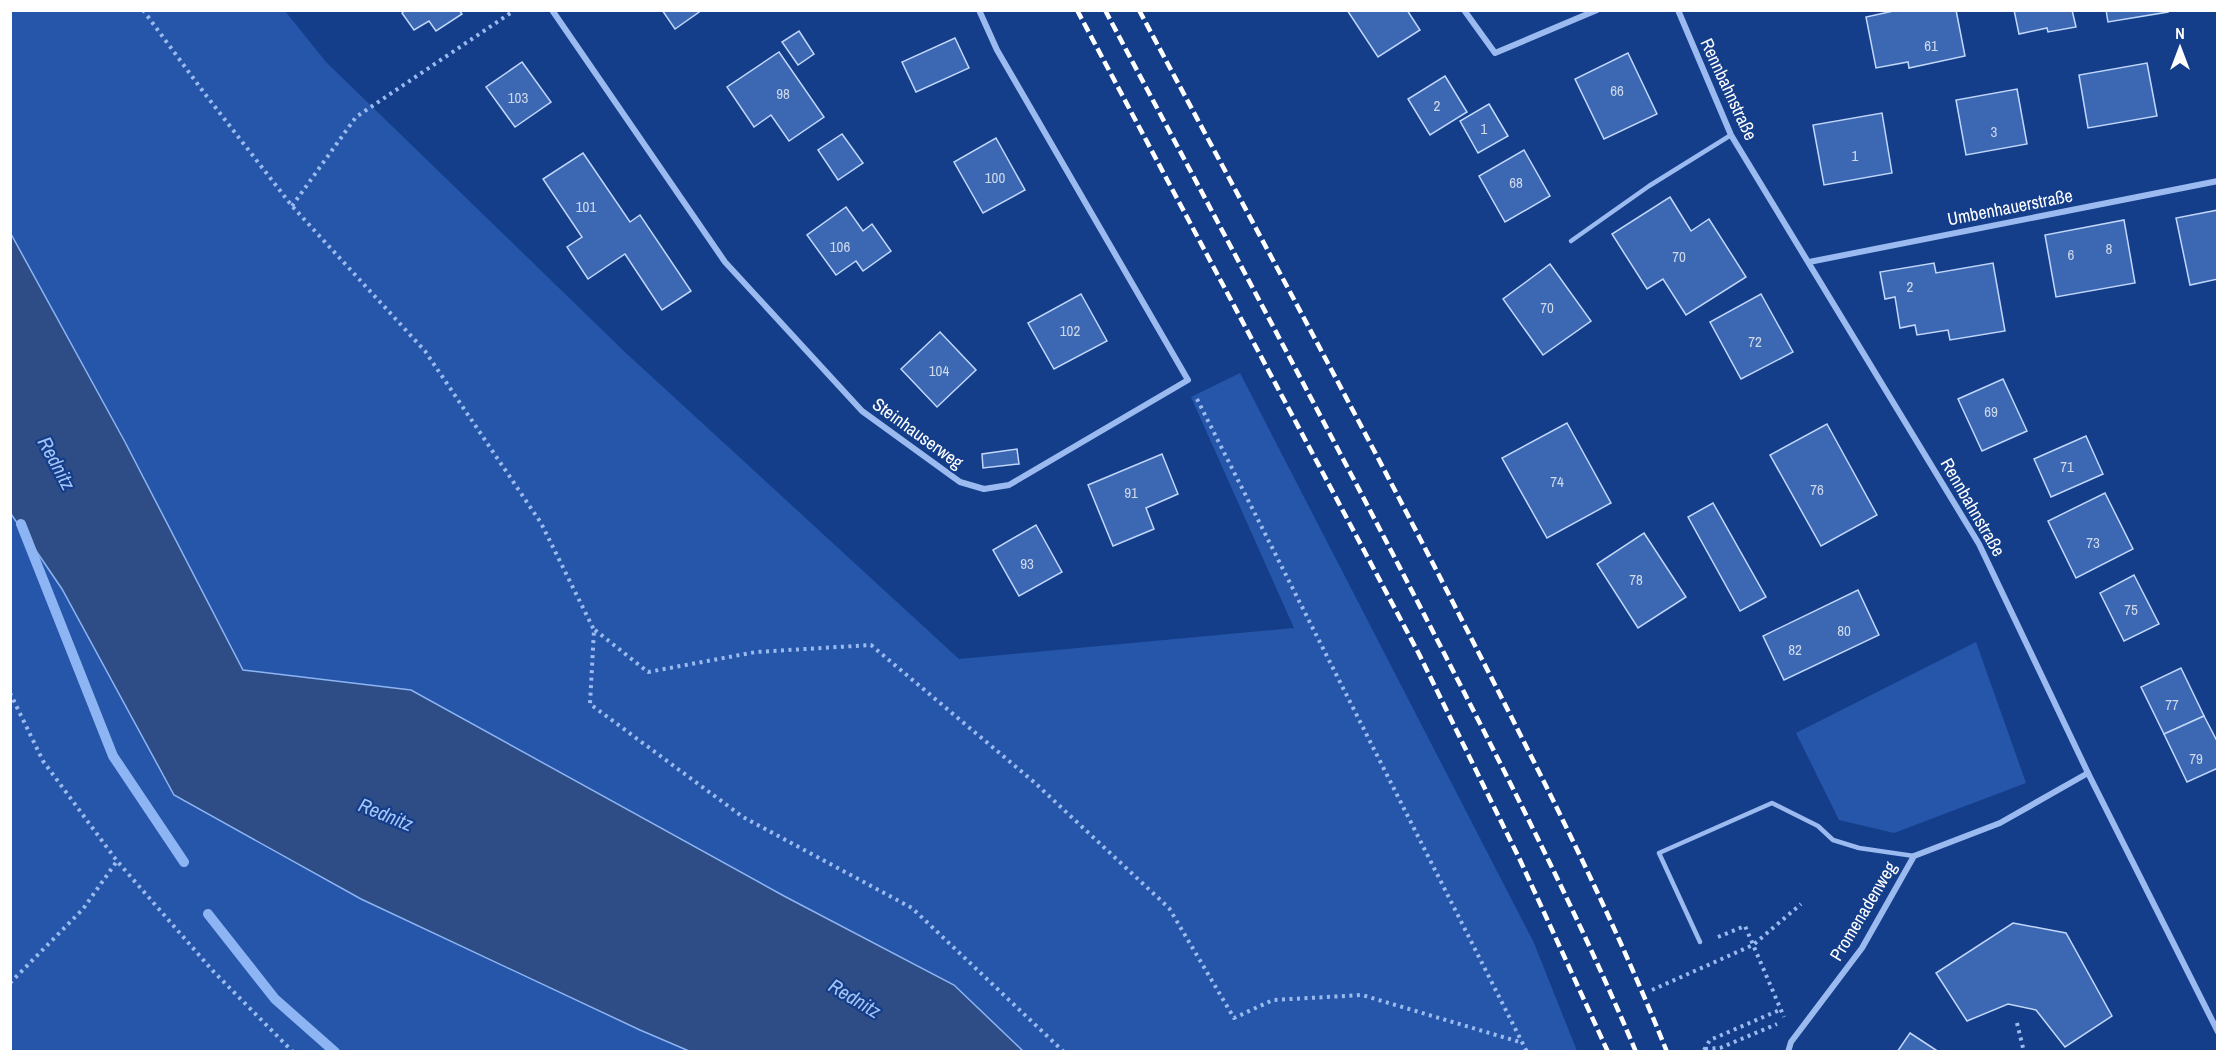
<svg xmlns="http://www.w3.org/2000/svg" width="2228" height="1062" font-family="'Archivo Narrow',sans-serif">
  <rect width="100%" height="100%" fill="#143e8a"/>
  <g fill="#2656a9">
    <polygon points="10,11 285,11 326,62 627,354 959,659 1294,628 1191,397 1240,373 1534,943 1577,1051 1023,1051 954,985 784,896 411,690 243,671 125,442 11,234"/>
    <polygon points="10,514 62,589 174,795 361,899 640,1030 689,1051 11,1051"/>
    <polygon points="1976,642 2026,783 1894,833 1839,820 1796,733"/>
  </g>
  <polygon fill="#2e4d86" stroke="#8db4f3" stroke-width="1.5" points="11,234 125,442 243,670 411,690 784,896 954,985 1023,1051 689,1051 640,1030 361,899 174,795 62,589 11,514"/>
  <g fill="none" stroke-linecap="round" stroke-linejoin="round">
    <g stroke="#8db4f3" stroke-width="10">
      <polyline points="21,524 113,756 184,862"/>
      <polyline points="208,914 275,999 335,1052"/>
    </g>
  </g>
  <g fill="#3c68b3" stroke="#c1d7fb" stroke-width="1.5">
    <polygon points="405,10 459,10 462,14 436,31 429,21 414,30 402,13"/>
    <polygon points="662,10 702,10 675,29"/>
    <polygon points="1347,10 1407,10 1420,30 1378,57"/>
    <polygon points="1956,10 1965,56 1909,68 1908,62 1876,68 1866,17 1898,10"/>
    <polygon points="2014,10 2072,10 2076,27 2048,32 2047,28 2019,34"/>
    <polygon points="2106,10 2168,10 2168,12 2108,22"/>
    <polygon points="799,31 814,54 798,65 782,42"/>
    <polygon points="955,38 969,68 916,92 902,62"/>
    <polygon points="779,52 824,117 789,141 771,115 754,127 727,87"/>
    <polygon points="1628,53 1657,114 1604,139 1575,79"/>
    <polygon points="522,62 551,102 515,127 486,87"/>
    <polygon points="2147,63 2157,116 2088,128 2079,75"/>
    <polygon points="1445,76 1467,112 1430,135 1408,99"/>
    <polygon points="2017,89 2027,144 1966,155 1956,100"/>
    <polygon points="1489,104 1508,136 1478,153 1460,121"/>
    <polygon points="1882,113 1892,173 1824,185 1813,125"/>
    <polygon points="842,134 863,163 838,180 818,150"/>
    <polygon points="996,138 1025,190 983,213 954,162"/>
    <polygon points="1524,150 1550,196 1505,222 1479,176"/>
    <polygon points="583,153 630,222 640,215 691,291 662,310 625,254 588,279 567,247 582,237 543,179"/>
    <polygon points="1670,197 1691,231 1709,219 1746,277 1686,315 1663,279 1647,289 1612,234"/>
    <polygon points="846,207 863,231 872,224 891,251 863,271 856,261 836,275 807,235"/>
    <polygon points="2218,210 2218,279 2190,285 2176,218"/>
    <polygon points="2124,220 2135,283 2056,297 2045,235"/>
    <polygon points="1934,263 1936,273 1993,263 2005,331 1950,340 1948,330 1917,335 1915,325 1900,328 1895,297 1885,299 1880,272"/>
    <polygon points="1550,264 1591,321 1543,355 1503,299"/>
    <polygon points="1081,294 1107,341 1054,369 1028,323"/>
    <polygon points="1761,294 1793,352 1741,379 1710,322"/>
    <polygon points="940,332 976,370 937,407 901,369"/>
    <polygon points="2003,379 2027,431 1982,451 1958,399"/>
    <polygon points="1567,423 1611,503 1547,538 1502,458"/>
    <polygon points="1827,424 1877,515 1821,546 1770,455"/>
    <polygon points="2086,436 2103,474 2051,497 2034,459"/>
    <polygon points="1017,449 1019,464 983,468 982,454"/>
    <polygon points="1162,454 1178,494 1146,508 1154,529 1113,546 1088,485"/>
    <polygon points="2105,493 2133,549 2076,578 2048,521"/>
    <polygon points="1713,503 1766,597 1740,611 1688,517"/>
    <polygon points="1036,525 1062,572 1019,596 993,550"/>
    <polygon points="1644,533 1686,597 1638,628 1597,564"/>
    <polygon points="2134,575 2159,624 2124,641 2100,593"/>
    <polygon points="1858,590 1879,635 1784,680 1763,636"/>
    <polygon points="2181,668 2204,716 2164,734 2141,687"/>
    <polygon points="2204,716 2218,743 2218,768 2187,782 2164,734"/>
    <polygon points="2013,923 2066,933 2112,1016 2065,1047 2036,1010 2008,1004 1967,1021 1936,973"/>
    <polygon points="1910,1033 1939,1052 1897,1052"/>
  </g>
  <g fill="none" stroke-linecap="round" stroke-linejoin="round">
    <g stroke="#9bbaf0" stroke-width="4" stroke-dasharray="3 4.5" stroke-linecap="butt">
      <polyline points="143,10 205,94 292,206 425,351 541,523 594,630 590,704 743,817 912,908 1064,1052"/>
      <polyline points="292,206 356,117 515,10"/>
      <polyline points="1197,399 1527,1052"/>
      <polyline points="595,630 648,672 756,652 871,645 1034,782 1169,908 1234,1018 1273,1000 1362,995 1523,1043"/>
      <polyline points="10,693 43,761 117,861 213,971 293,1052"/>
      <polyline points="1718,937 1745,926 1784,1017"/>
      <polyline points="10,983 83,909 117,861"/>
      <polyline points="1652,990 1753,945 1801,904"/>
      <polyline points="2017,1023 2024,1052"/>
      <polyline points="1705,1049 1720,1048 1777,1024"/>
      <polyline points="1704,1050 1710,1040 1782,1009"/>
    </g>
    <g stroke="#9bbaf0" stroke-width="4.5">
      <polyline points="1571,241 1649,186 1731,135"/>
      <polyline points="1700,942 1659,853 1772,803 1818,826 1833,840 1859,848 1914,856"/>
    </g>
    <g stroke="#9bbaf0" stroke-width="6">
      <polyline points="552,10 725,262 862,411 960,482 984,489 1009,485 1188,380 997,50 979,10"/>
      <polyline points="1464,10 1495,53 1597,10"/>
      <polyline points="1678,10 1731,135 1979,544 2088,773 2218,1032"/>
      <polyline points="1809,262 2218,181"/>
      <polyline points="1788,1052 1791,1042 1862,948 1914,856 2000,823 2088,773"/>
    </g>
    <g stroke="#fff" stroke-width="4.5" stroke-dasharray="10 4.5" stroke-linecap="butt">
      <polyline points="1077,10 1419,654 1520,860 1608,1052"/>
      <path d="M1105 10C1219 225 1334 439 1445 655 1512 786 1579 916 1636 1052"/>
      <path d="M1139 10C1249 216 1360 420 1466 628 1537 767 1609 907 1667 1052"/>
    </g>
  </g>
  <g text-anchor="middle" dominant-baseline="central" stroke-width="4.5" stroke-linejoin="round" paint-order="stroke">
    <g font-size="15" fill="#ced9ec">
      <text x="1931" y="45">61</text>
      <text x="1617" y="90">66</text>
      <text x="783" y="93">98</text>
      <text x="518" y="97">103</text>
      <text x="1437" y="105">2</text>
      <text x="1484" y="128">1</text>
      <text x="1994" y="131">3</text>
      <text x="1855" y="155">1</text>
      <text x="995" y="177">100</text>
      <text x="1516" y="182">68</text>
      <text x="586" y="206">101</text>
      <text x="840" y="246">106</text>
      <text x="2109" y="248">8</text>
      <text x="2071" y="254">6</text>
      <text x="1679" y="256">70</text>
      <text x="1910" y="286">2</text>
      <text x="1547" y="307">70</text>
      <text x="1070" y="330">102</text>
      <text x="1755" y="341">72</text>
      <text x="939" y="370">104</text>
      <text x="1991" y="411">69</text>
      <text x="2067" y="466">71</text>
      <text x="1557" y="481">74</text>
      <text x="1817" y="489">76</text>
      <text x="1131" y="492">91</text>
      <text x="2093" y="542">73</text>
      <text x="1027" y="563">93</text>
      <text x="1636" y="579">78</text>
      <text x="2131" y="609">75</text>
      <text x="1844" y="630">80</text>
      <text x="1795" y="649">82</text>
      <text x="2172" y="704">77</text>
      <text x="2196" y="758">79</text>
    </g>
    <g font-size="18" fill="#fff" stroke="#143e8a">
      <text transform="translate(1729 89) rotate(65)">Rennbahnstraße</text>
      <text transform="translate(2010 207) rotate(-11)">Umbenhauerstraße</text>
      <text transform="translate(918 433) rotate(36)">Steinhauserweg</text>
      <text transform="translate(1973 507) rotate(60)">Rennbahnstraße</text>
      <text transform="translate(1863 911) rotate(-59)">Promenadenweg</text>
    </g>
    <g font-size="20" font-style="italic" fill="#a6c5f7" stroke="#143e8a">
      <text transform="translate(57 463) rotate(62)">Rednitz</text>
      <text transform="translate(386 814) rotate(22)">Rednitz</text>
      <text transform="translate(855 998) rotate(31)">Rednitz</text>
    </g>
  </g>
  <rect width="2228" height="1062" fill="none" stroke="#ffffff" stroke-width="24"/>
  <g transform="translate(2180 48)" stroke="#143e8a" stroke-width="4.5" paint-order="stroke">
  <path d="M0-4.5L10 22L0 15L-10 22Z" fill="#ffffff"/>
  <text y="-9" font-size="16" font-weight="bold" text-anchor="middle" fill="#ffffff">N</text>
  </g>
</svg>
